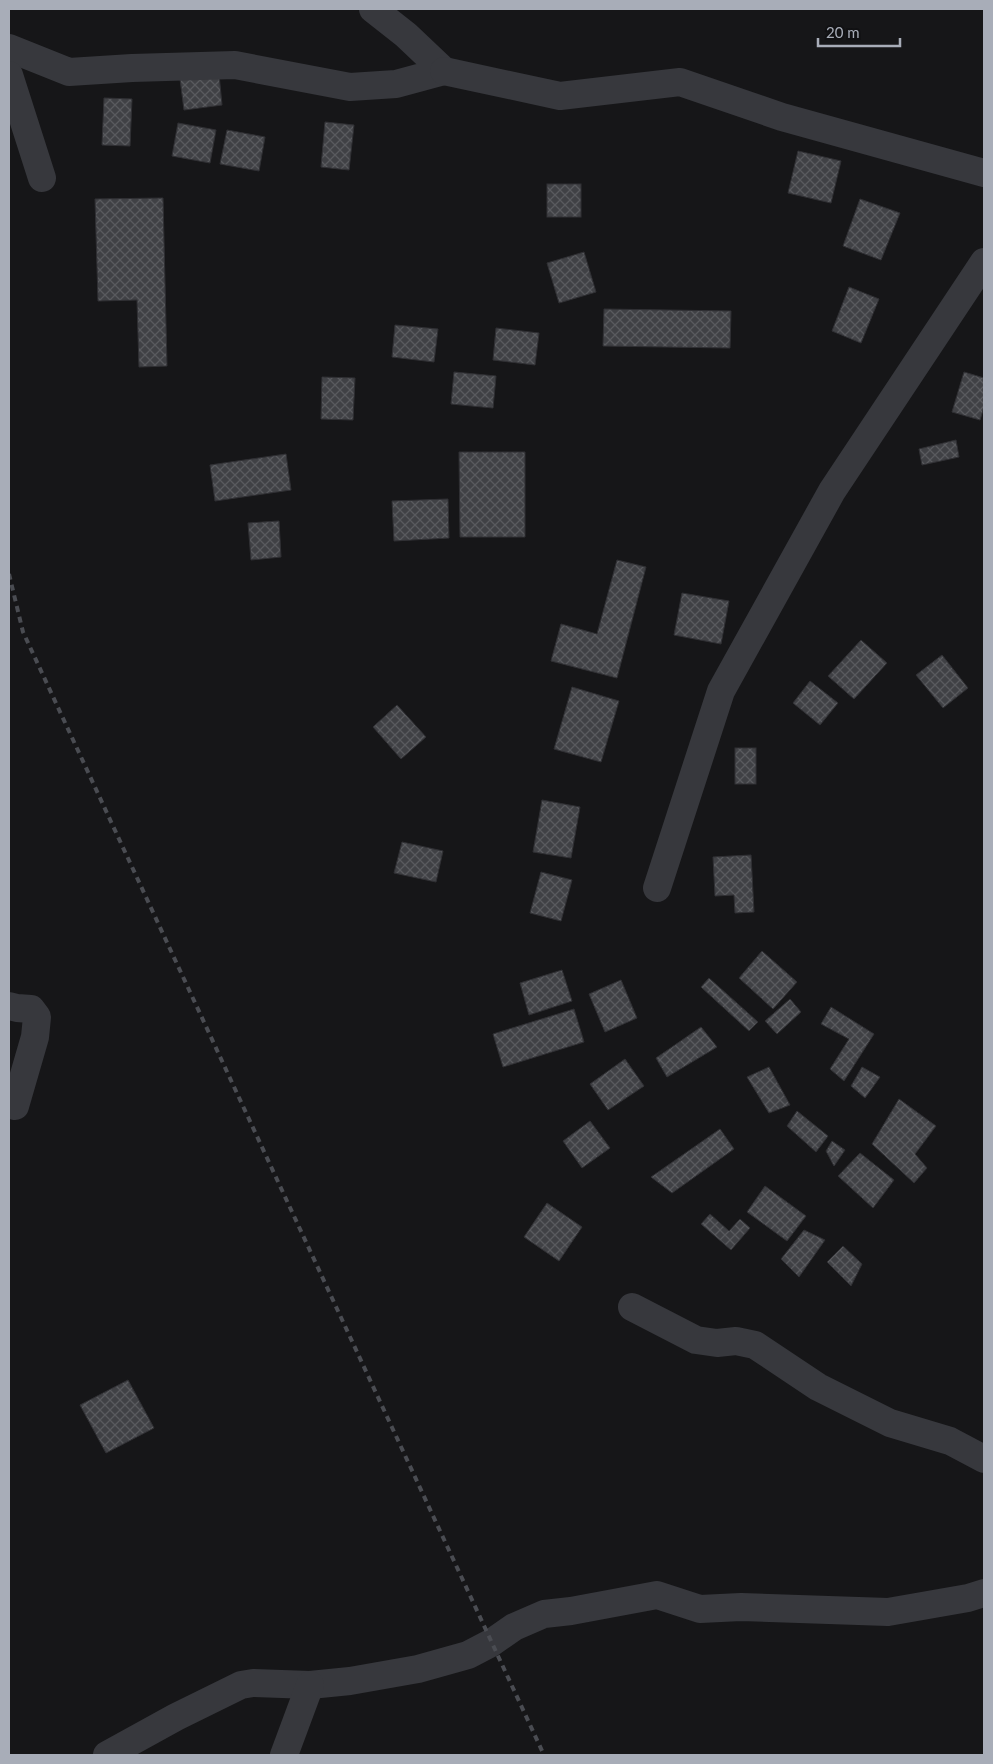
<svg xmlns="http://www.w3.org/2000/svg" width="993" height="1764" font-family="Lato,sans-serif">
  <defs>
    <pattern id="building-cross-hatch" width="8" height="8" patternUnits="userSpaceOnUse" patternTransform="scale(1.25)"><rect width="8" height="8" fill="#404145"/><path d="M0 0l8 8M0 8l8-8" fill="none" stroke="#595a5e"/></pattern>
  </defs>
  <rect width="100%" height="100%" fill="#161618"/>
  <g fill="url(#building-cross-hatch)" stroke="#303034">
    <polygon points="219,74 222,105 184,110 180,79"/>
    <polygon points="104,98 132,99 130,146 102,145"/>
    <polygon points="325,122 354,125 349,170 321,167"/>
    <polygon points="178,123 216,130 210,163 172,156"/>
    <polygon points="227,130 265,137 259,171 220,164"/>
    <polygon points="798,151 841,161 831,203 788,193"/>
    <rect x="547" y="184" width="34" height="33"/>
    <polygon points="163,198 167,366 139,367 137,300 98,301 95,199"/>
    <polygon points="860,199 900,213 881,260 843,246"/>
    <polygon points="584,252 596,292 559,303 547,263"/>
    <polygon points="849,287 879,299 861,343 832,331"/>
    <polygon points="604,309 731,311 730,348 603,346"/>
    <polygon points="395,325 438,329 434,362 392,357"/>
    <polygon points="496,328 539,333 535,365 493,360"/>
    <polygon points="454,372 496,376 493,408 451,404"/>
    <polygon points="964,372 984,378 984,407 980,420 952,412"/>
    <polygon points="322,377 355,378 353,420 321,419"/>
    <polygon points="956,440 959,457 922,465 919,449"/>
    <polygon points="459,452 525,452 525,537 460,537"/>
    <polygon points="286,454 291,490 215,501 210,465"/>
    <polygon points="448,499 449,538 394,541 392,501"/>
    <polygon points="279,521 281,557 251,560 248,523"/>
    <polygon points="617,560 646,567 617,678 551,661 561,624 597,634"/>
    <polygon points="682,593 729,601 721,644 674,635"/>
    <polygon points="861,640 887,663 854,699 828,676"/>
    <polygon points="942,655 968,688 943,708 916,675"/>
    <polygon points="810,681 838,703 820,725 793,703"/>
    <polygon points="572,687 619,701 601,762 554,749"/>
    <polygon points="397,705 426,737 401,759 373,727"/>
    <rect x="735" y="748" width="21" height="36"/>
    <polygon points="542,800 580,807 571,858 533,852"/>
    <polygon points="402,842 443,851 436,882 394,873"/>
    <polygon points="751,855 754,912 735,913 734,895 715,896 713,857"/>
    <polygon points="541,872 572,880 561,921 530,913"/>
    <polygon points="762,951 797,982 773,1009 739,978"/>
    <polygon points="562,970 572,1001 529,1015 520,983"/>
    <polygon points="709,978 758,1022 749,1031 701,987"/>
    <polygon points="621,980 637,1018 605,1032 589,994"/>
    <polygon points="790,999 801,1012 777,1034 765,1021"/>
    <polygon points="831,1007 874,1034 844,1081 830,1069 849,1039 821,1024"/>
    <polygon points="574,1009 584,1042 503,1067 493,1034"/>
    <polygon points="701,1027 717,1047 667,1077 656,1058"/>
    <polygon points="625,1059 644,1086 608,1110 590,1084"/>
    <polygon points="769,1067 790,1105 769,1113 747,1077"/>
    <polygon points="862,1067 880,1077 865,1098 851,1086"/>
    <polygon points="899,1099 936,1126 915,1154 927,1168 914,1183 872,1144"/>
    <polygon points="797,1111 828,1136 816,1152 787,1126"/>
    <polygon points="590,1121 610,1148 582,1168 563,1141"/>
    <polygon points="720,1129 734,1149 672,1193 651,1177"/>
    <polygon points="832,1141 845,1150 834,1166 826,1151"/>
    <polygon points="860,1153 894,1180 873,1208 838,1176"/>
    <polygon points="765,1186 806,1216 787,1241 747,1212"/>
    <polygon points="547,1203 582,1227 559,1261 524,1237"/>
    <polygon points="710,1214 729,1231 740,1219 750,1228 731,1250 701,1224"/>
    <polygon points="804,1230 825,1240 799,1277 781,1259"/>
    <polygon points="843,1246 862,1264 851,1286 827,1262"/>
    <polygon points="128,1380 154,1428 106,1453 80,1405"/>
  </g>
  <g fill="none" stroke-linecap="round" stroke-linejoin="round">
    <g stroke="#37383d" stroke-width="28">
      <polyline points="9,48 69,72 132,68 235,65 350,87 396,84 444,71 406,35 373,9"/>
      <polyline points="444,71 560,96 680,82 782,117 984,173"/>
      <polyline points="9,75 42,178"/>
      <polyline points="657,888 721,691 832,491 984,262"/>
      <polyline points="9,1006 17,1008 31,1009 37,1017 35,1037 15,1106"/>
      <polyline points="632,1307 696,1340 717,1343 736,1341 755,1345 818,1387 890,1423 950,1441 984,1459"/>
      <polyline points="107,1755 176,1717 241,1685 253,1683 310,1685 350,1681 418,1669 468,1655 491,1643 514,1627 544,1614 571,1611 657,1595 700,1609 741,1607 888,1612 968,1598 984,1593"/>
      <polyline points="284,1755 310,1685"/>
    </g>
    <polyline stroke="#4a4c52" stroke-width="4" stroke-dasharray="6 5" stroke-linecap="butt" points="9,574 23,632 544,1755"/>
  </g>
  <rect width="993" height="1764" fill="none" stroke="#a8adb8" stroke-width="20"/>
  <path d="M818 38v8h82v-8" fill="none" stroke="#a8adb8" stroke-width="2.5"/>
  <text x="826" y="38" font-size="15" fill="#a8adb8" stroke="#111113" stroke-width="4" paint-order="stroke">20 m</text>
</svg>
